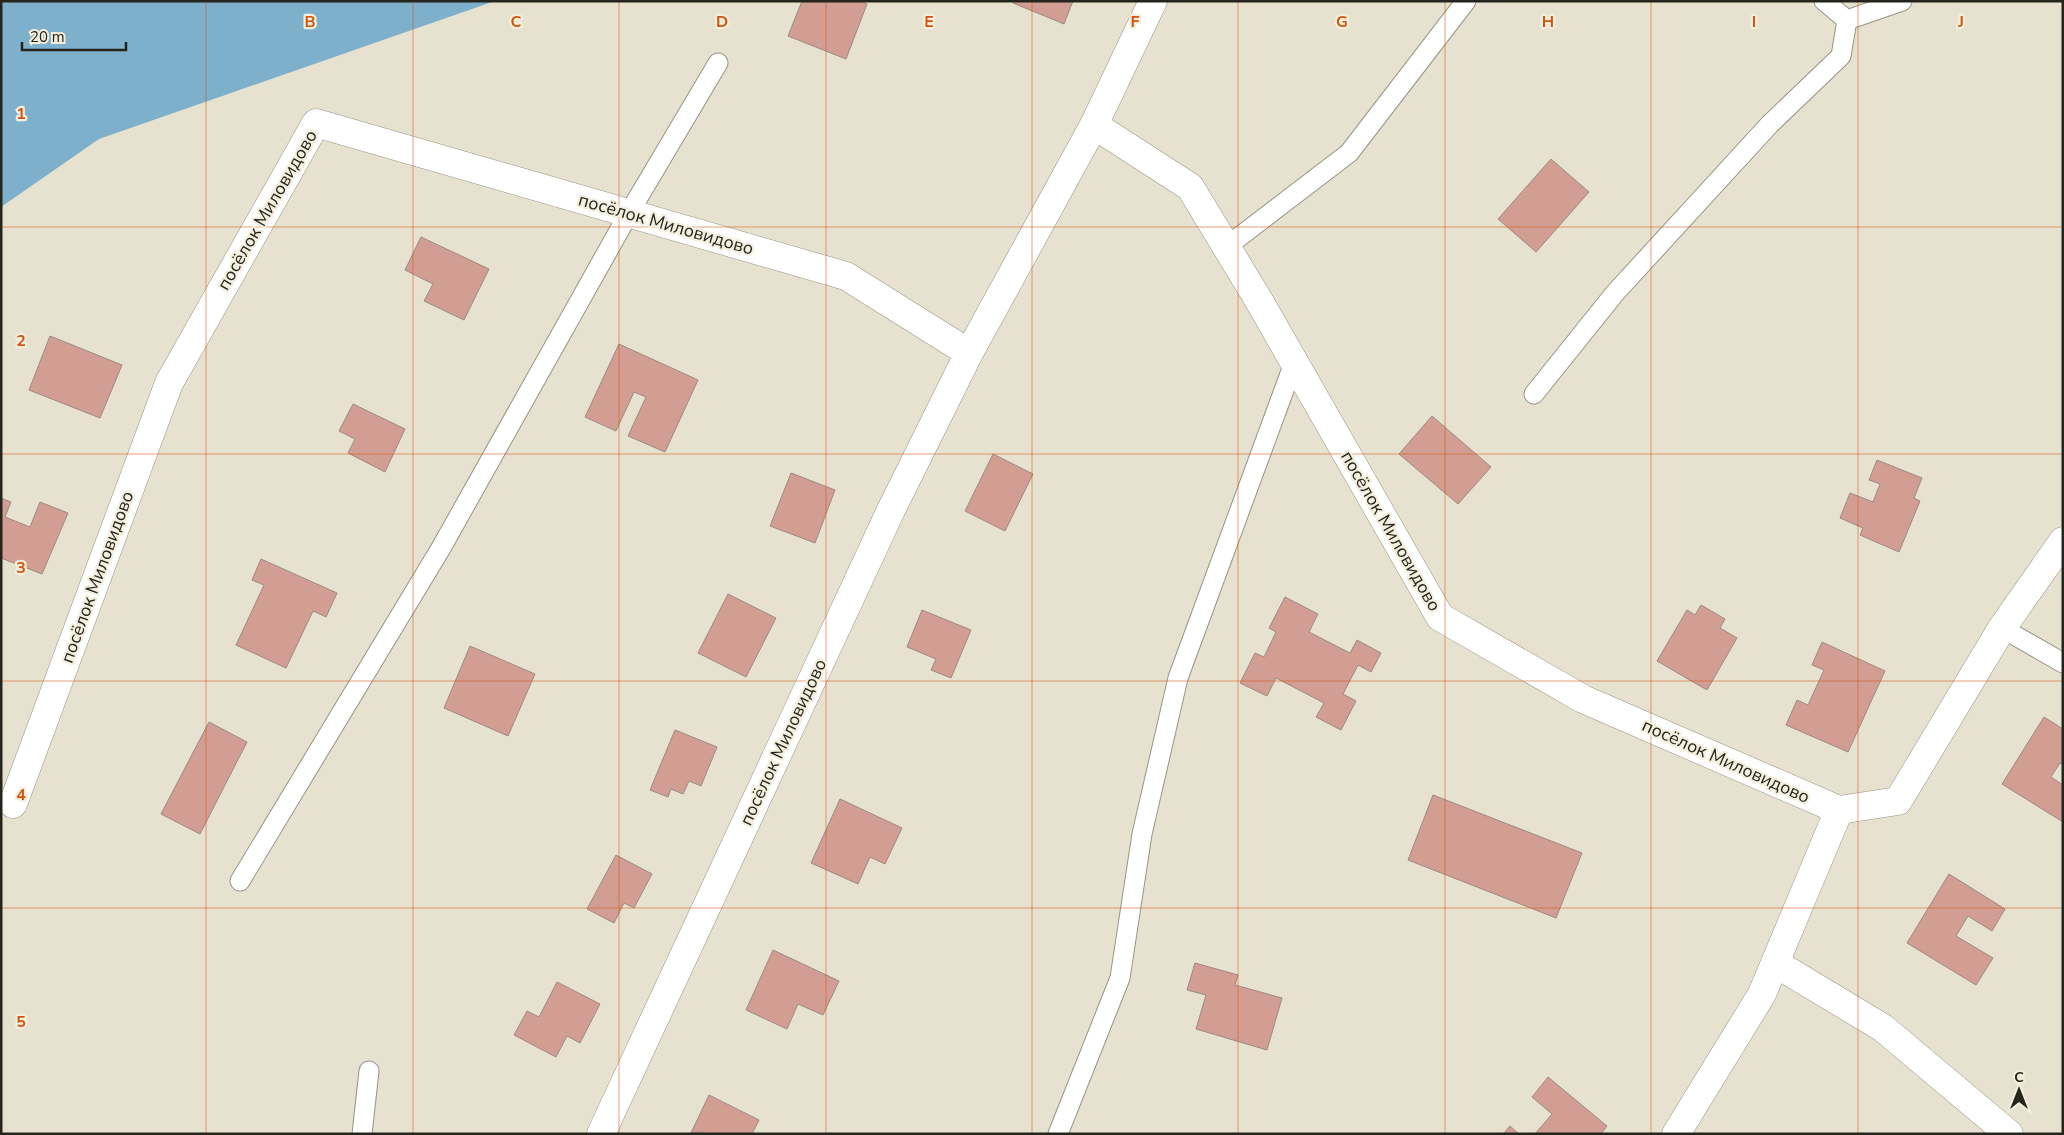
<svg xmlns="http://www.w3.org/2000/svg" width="2064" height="1135" font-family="'Nunito Sans',sans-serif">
  <rect width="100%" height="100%" fill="#e7e2d0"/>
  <polygon fill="#7eb0cb" points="1,1 495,1 99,139 1,207"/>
  <g fill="#d29d93" stroke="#9c8985">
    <polygon points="802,1 860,1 867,4 846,59 788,36"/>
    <polygon points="1014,1 1073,1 1064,24 1013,3"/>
    <polygon points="1551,159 1589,192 1536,252 1498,219"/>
    <polygon points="421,237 489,269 464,320 424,301 433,284 405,270"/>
    <polygon points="50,336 122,365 100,418 29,390"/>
    <polygon points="619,344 698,380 665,452 628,436 646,397 634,392 616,431 585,417"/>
    <polygon points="353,404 405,429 385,472 348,453 355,439 339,431"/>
    <polygon points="1432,416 1491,467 1458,504 1399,454"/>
    <polygon points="993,454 1033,474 1005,531 965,511"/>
    <polygon points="1877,460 1922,478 1914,498 1920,501 1899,552 1860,535 1863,528 1840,518 1850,493 1873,502 1880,484 1869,480"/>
    <polygon points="791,473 835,490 815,543 770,526"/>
    <polygon points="1,498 11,502 5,517 30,527 40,502 68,513 42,574 1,558"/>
    <polygon points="261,559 337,593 326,617 313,611 286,668 236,645 264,585 252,580"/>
    <polygon points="728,594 776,618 746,677 698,653"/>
    <polygon points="1285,597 1318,614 1309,632 1350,653 1357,640 1381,653 1371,672 1358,665 1343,694 1356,701 1341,730 1316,717 1324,703 1276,678 1267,696 1240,683 1255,653 1264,657 1276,632 1269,628"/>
    <polygon points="1701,605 1725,619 1720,628 1737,638 1707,690 1657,661 1687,610 1695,615"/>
    <polygon points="922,610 971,630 951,678 931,670 936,659 907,647"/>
    <polygon points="1822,642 1885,671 1848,752 1786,725 1797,700 1808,705 1824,670 1812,665"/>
    <polygon points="470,646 535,674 508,736 444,708"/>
    <polygon points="2044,717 2063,729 2063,765 2060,763 2051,777 2063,785 2063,822 2002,784"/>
    <polygon points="209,722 247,742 200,834 161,814"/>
    <polygon points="675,730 717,747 701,786 689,781 683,794 671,789 668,797 650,790"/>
    <polygon points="1433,795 1582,853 1556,918 1408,860"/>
    <polygon points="840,799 902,828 885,864 870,857 858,884 811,863"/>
    <polygon points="616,855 652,874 634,908 624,903 614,923 587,909"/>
    <polygon points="1949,874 2005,909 1992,931 1968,916 1956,936 1993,958 1976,985 1907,943"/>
    <polygon points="773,950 839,981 823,1015 798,1004 787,1029 746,1010"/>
    <polygon points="1195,963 1238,975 1235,985 1282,998 1267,1050 1196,1029 1206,995 1187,990"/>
    <polygon points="557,982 600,1004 580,1043 567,1036 556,1057 514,1035 527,1011 539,1017"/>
    <polygon points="1548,1077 1607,1126 1601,1134 1535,1134 1552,1114 1532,1097"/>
    <polygon points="709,1095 759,1120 752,1134 691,1133"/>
    <polygon points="1510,1126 1519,1134 1503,1134"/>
  </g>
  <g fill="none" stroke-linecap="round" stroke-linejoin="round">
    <g stroke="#979383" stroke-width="21">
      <g id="lane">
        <polyline points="1824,1 1847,20 1902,1"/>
        <polyline points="1226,247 1349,153 1466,1"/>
        <polyline points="1534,394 1615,293 1770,124 1841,56 1847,20"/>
        <polyline points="2002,628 2063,663"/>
        <polyline points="240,881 441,548 629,213 718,63"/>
        <polyline points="362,1134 369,1071"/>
        <polyline points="1058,1134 1120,978 1142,834 1178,678 1294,363"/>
      </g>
    </g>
    <g stroke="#979383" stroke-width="29">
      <g id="street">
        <polyline points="1094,125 1190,187 1258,299 1440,617 1583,699 1839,810 1898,801 2002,628 2063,541"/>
        <polyline points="13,804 169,383 316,123 846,276 969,353"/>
        <polyline points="1775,963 1883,1028 2009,1134"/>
        <polyline points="601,1134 891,510 969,353 1094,125 1153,1"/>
        <polyline points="1676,1134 1762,994 1839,810"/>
      </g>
    </g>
    <use href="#lane" stroke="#fff" stroke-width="19"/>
    <use href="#street" stroke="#fff" stroke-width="28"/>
  </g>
  <path fill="none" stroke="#d4540e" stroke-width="1" stroke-opacity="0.55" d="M206 1V1134M413 1V1134M619 1V1134M826 1V1134M1032 1V1134M1238 1V1134M1445 1V1134M1651 1V1134M1858 1V1134M1 227H2063M1 454H2063M1 681H2063M1 908H2063"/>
  <g text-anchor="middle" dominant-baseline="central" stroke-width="4.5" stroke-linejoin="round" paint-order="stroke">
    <g font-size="18" fill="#25241d" stroke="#f4efdd">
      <text transform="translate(267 210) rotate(-60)">посёлок Миловидово</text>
      <text transform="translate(666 224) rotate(16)">посёлок Миловидово</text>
      <text transform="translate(1391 531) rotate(60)">посёлок Миловидово</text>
      <text transform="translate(97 577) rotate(-70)">посёлок Миловидово</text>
      <text transform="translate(783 742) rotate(-65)">посёлок Миловидово</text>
      <text transform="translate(1726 761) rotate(24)">посёлок Миловидово</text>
    </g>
  </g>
  <g font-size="16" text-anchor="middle" font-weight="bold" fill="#d4540e" stroke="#f4efdd" stroke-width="4.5" stroke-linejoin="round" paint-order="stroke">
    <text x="310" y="27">B</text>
    <text x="516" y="27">C</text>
    <text x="722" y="27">D</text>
    <text x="929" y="27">E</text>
    <text x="1135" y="27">F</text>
    <text x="1342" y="27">G</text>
    <text x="1548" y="27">H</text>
    <text x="1754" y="27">I</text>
    <text x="1961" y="27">J</text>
    <text x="21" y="119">1</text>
    <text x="21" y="346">2</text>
    <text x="21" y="573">3</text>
    <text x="21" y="800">4</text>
    <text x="21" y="1027">5</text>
  </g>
  <rect width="2064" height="1135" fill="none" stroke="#25241d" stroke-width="5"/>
  <g transform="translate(2019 1090)" stroke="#f4efdd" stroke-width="4" paint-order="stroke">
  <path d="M0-4L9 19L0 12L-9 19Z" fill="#25241d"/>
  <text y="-8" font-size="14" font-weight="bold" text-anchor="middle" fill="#25241d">С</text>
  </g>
  <path d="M22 42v8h104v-8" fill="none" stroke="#25241d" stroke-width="2.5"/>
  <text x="30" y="42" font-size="15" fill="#25241d" stroke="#f4efdd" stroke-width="4" paint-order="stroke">20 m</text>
</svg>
